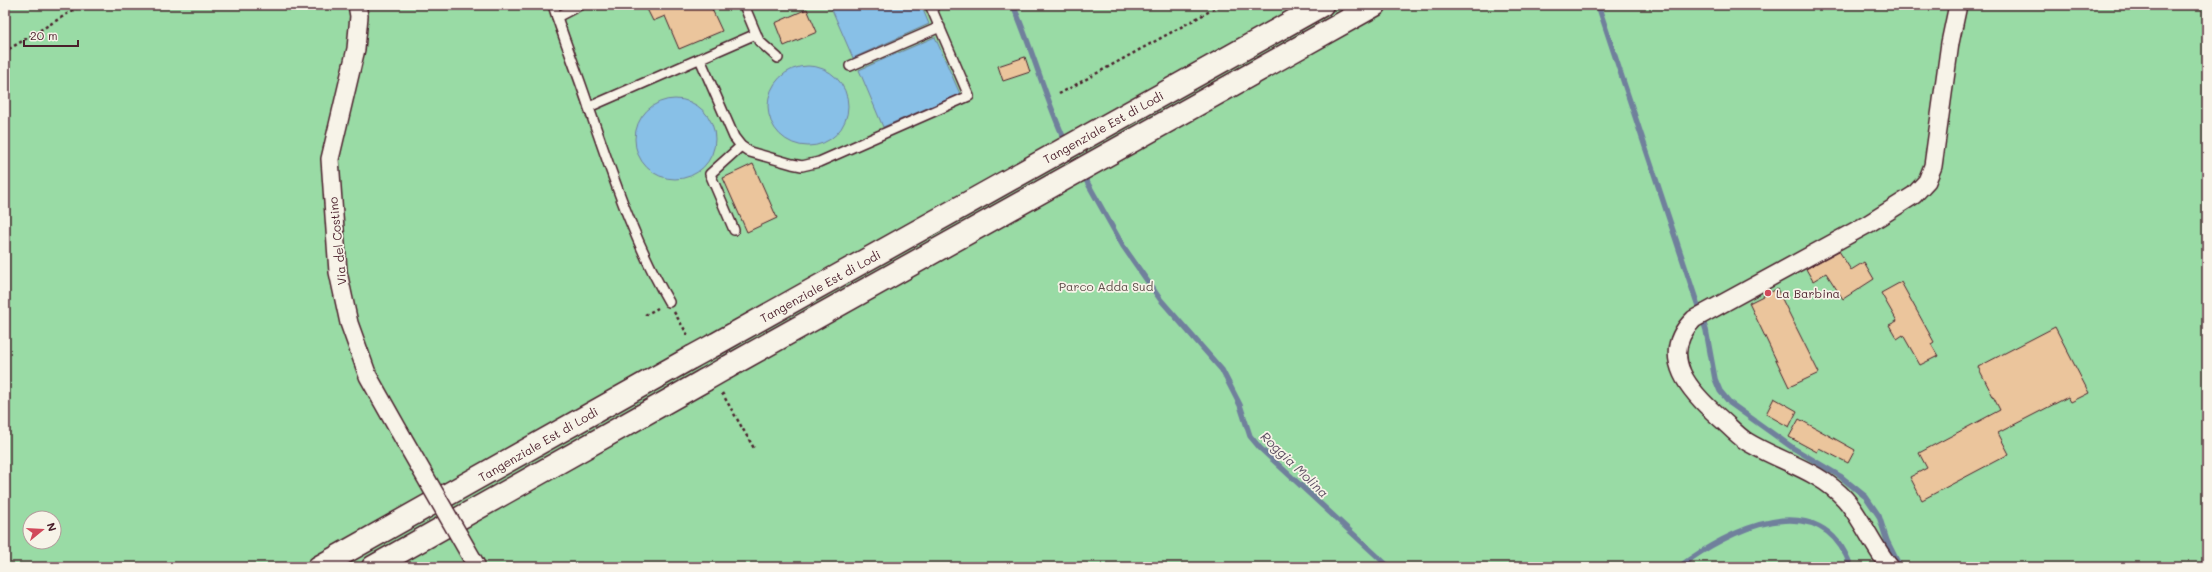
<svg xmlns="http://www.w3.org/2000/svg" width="2212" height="572" font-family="Mali,sans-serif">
  <rect width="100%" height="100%" fill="#f7f3e8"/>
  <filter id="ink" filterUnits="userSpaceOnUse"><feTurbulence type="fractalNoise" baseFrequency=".025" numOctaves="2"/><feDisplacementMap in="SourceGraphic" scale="8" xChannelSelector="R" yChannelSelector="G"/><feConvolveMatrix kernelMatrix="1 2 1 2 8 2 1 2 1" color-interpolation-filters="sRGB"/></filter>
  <g filter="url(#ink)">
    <path fill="#99dba5" stroke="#727d68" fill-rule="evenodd" d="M5 5H2207V567H5ZM30 518H54V542H30Z"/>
    <g fill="#88c0e7" stroke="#6f809c">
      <polygon points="830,5 921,5 929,24 853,58"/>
      <polygon points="935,37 960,94 883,127 859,70"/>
      <circle cx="808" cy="106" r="40"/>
      <circle cx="675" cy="139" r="40"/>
    </g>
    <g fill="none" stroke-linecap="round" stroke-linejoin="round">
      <g stroke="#6f809c" stroke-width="5.5">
        <path d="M1013 5C1033 50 1045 98 1066 143"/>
        <polyline points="1598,5 1706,330 1715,379 1720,391 1730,403 1793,448 1840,476 1866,497 1879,516 1887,541 1900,567"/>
        <polyline points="1082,173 1123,246 1160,299 1222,370 1240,405 1250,436 1260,448 1389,567"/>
        <path d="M1679 567C1728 530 1822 483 1851 567"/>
      </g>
    </g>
    <g fill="#ebc59c" stroke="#4a1f2b">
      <polygon points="645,5 710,5 722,31 679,49 665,16 653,21"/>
      <polygon points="807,9 817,32 784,46 775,23"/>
      <polygon points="1025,57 1030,72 1003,81 998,66"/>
      <polygon points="753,164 777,218 747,232 723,178"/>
      <polygon points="1839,251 1851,270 1864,262 1874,279 1843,299 1826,273 1813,281 1806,269"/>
      <polygon points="1901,282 1934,342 1931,344 1938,356 1920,365 1903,335 1897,339 1889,325 1897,321 1881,293"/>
      <polygon points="1777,289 1819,373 1789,387 1749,303"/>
      <polygon points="2055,327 2089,393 2071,402 2068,397 1998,433 2009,454 1922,500 1910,477 1927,468 1919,453 2000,410 1978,367"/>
      <polygon points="1774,398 1797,411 1789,427 1766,414"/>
      <polygon points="1799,419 1855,450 1848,463 1819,448 1817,452 1789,437"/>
    </g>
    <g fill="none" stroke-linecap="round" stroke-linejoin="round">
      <g stroke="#4a1f2b" stroke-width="12">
        <g id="service">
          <path d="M553 5C564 40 578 74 589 108 612 174 634 242 669 302"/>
          <polyline points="744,5 759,41 778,58"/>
          <polyline points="557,17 580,5"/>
          <polyline points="700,59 734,137 741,146 750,152 792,164 802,166 819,162 969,96 930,5"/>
          <polyline points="850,66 940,27"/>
          <polyline points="589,107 756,34"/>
          <polyline points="734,230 710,174 741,146"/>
        </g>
      </g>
      <g stroke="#4a1f2b" stroke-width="20">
        <g id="minor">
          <polyline points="357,5 359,16 356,49 330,159 338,272 349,323 368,376 399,431"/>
          <path d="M1890 567C1873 547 1862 518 1845 499 1819 470 1778 461 1746 441 1737 435 1729 426 1721 419 1691 393 1656 356 1694 319L1868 224 1914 195 1927 181 1933 166 1950 43 1958 5"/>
        </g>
      </g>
      <g stroke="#4a1f2b" stroke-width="25">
        <g id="trunk">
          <polyline points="714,345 1322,5"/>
          <polyline points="726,368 1375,5"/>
          <polyline points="319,567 692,357"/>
          <polyline points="373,567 705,380"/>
        </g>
      </g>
      <g stroke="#4a1f2b" stroke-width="2.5" stroke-dasharray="3 3" stroke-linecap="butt">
        <polyline points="9,49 82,5"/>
        <polyline points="1059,94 1221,5"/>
        <polyline points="674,312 689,337"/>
        <polyline points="645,315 658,308"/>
        <polyline points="722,393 755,450"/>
      </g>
      <use href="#service" stroke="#f7f3e8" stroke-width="9"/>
      <use href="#minor" stroke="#f7f3e8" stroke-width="17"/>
      <use href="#trunk" stroke="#f7f3e8" stroke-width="22"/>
      <g stroke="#4a1f2b" stroke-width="20" stroke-linecap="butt">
        <polyline id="minor-bridge" points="399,431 477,567"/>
      </g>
      <g stroke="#4a1f2b" stroke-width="25" stroke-linecap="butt">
        <g id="trunk-bridge">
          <polyline points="692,357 714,345"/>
          <polyline points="705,380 726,368"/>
        </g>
      </g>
      <use href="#minor-bridge" stroke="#f7f3e8" stroke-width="17"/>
      <use href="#trunk-bridge" stroke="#f7f3e8" stroke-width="22"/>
    </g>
  </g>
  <circle fill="#d1495b" stroke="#f7f3e8" stroke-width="1.5" cx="1768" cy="293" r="4"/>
  <g text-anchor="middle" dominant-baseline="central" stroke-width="3.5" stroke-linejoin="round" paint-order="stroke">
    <g font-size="12" fill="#4a1f2b" stroke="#f7f3e8">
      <text transform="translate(1103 127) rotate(-29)">Tangenziale Est di Lodi</text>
      <text transform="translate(337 241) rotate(-96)">Via del Costino</text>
      <text transform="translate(820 286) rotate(-29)">Tangenziale Est di Lodi</text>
      <text transform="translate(538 444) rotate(-30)">Tangenziale Est di Lodi</text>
    </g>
    <g font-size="12" fill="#5e4e4a" stroke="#f7f3e8">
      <text x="1106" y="286">Parco Adda Sud</text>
    </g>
    <g font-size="12" fill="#4a1f2b" stroke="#f7f3e8" text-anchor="start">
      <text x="1776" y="293">La Barbina</text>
    </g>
    <g font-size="13" font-style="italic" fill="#5d4f63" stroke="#f7f3e8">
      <text transform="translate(1295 464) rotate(44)">Roggia Molina</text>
    </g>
  </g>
  <rect width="2212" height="572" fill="none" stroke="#f7f3e8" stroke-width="20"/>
  <rect x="10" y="10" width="2192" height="552" fill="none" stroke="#4a1f2b" stroke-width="1.5" filter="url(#ink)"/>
  <g transform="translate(42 530) rotate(72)"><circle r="19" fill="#f7f3e8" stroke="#b29e9c"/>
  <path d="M0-3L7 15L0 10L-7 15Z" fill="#d1495b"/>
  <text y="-6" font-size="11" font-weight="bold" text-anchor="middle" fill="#4a1f2b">N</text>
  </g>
  <path d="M24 40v6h54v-6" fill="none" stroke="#4a1f2b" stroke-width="2"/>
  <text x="30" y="40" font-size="12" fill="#4a1f2b" stroke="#f7f3e8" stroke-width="3" paint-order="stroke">20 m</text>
</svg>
